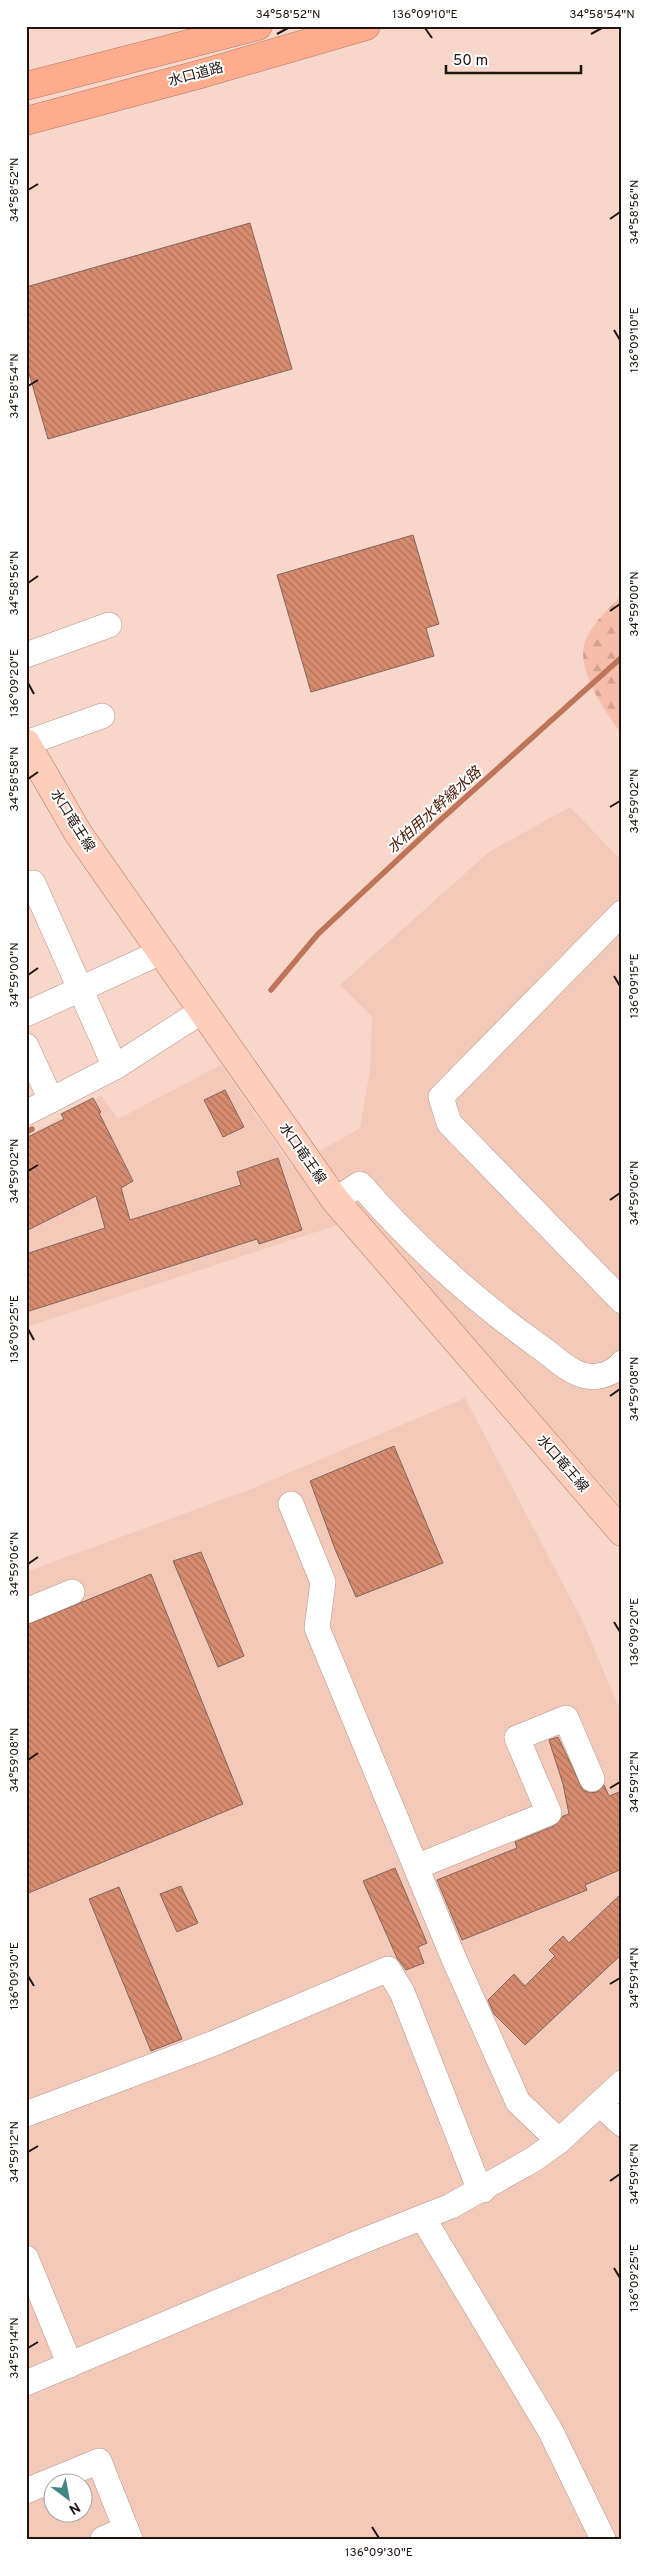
<svg xmlns="http://www.w3.org/2000/svg" width="648" height="2565" font-family="Overpass,'Noto Sans JP',sans-serif">
  <defs>
    <pattern id="forest-firs" width="22" height="20" patternUnits="userSpaceOnUse" patternTransform="scale(1.25)"><rect width="22" height="20" fill="#f6bea9"/><path d="M5 1l3.5 6h-7zM16 11l3.5 6h-7z" fill="#d2a290"/></pattern>
    <pattern id="building-back-hatch" width="6" height="6" patternUnits="userSpaceOnUse" patternTransform="scale(1.25)"><rect width="6" height="6" fill="#d78c6f"/><path d="M-1 5l2 2M0 0l6 6M5-1l2 2" fill="none" stroke="#ae715a"/></pattern>
  </defs>
  <rect width="100%" height="100%" fill="#f8d6c9"/>
  <g fill="#f3c9ba" fill-rule="evenodd">
    <polygon points="570,807 622,861 622,1507 362,1217 26,1327 26,1136 101,1096 118,1119 221,1065 292,1167 360,1128 370,1070 372,1016 340,985 489,852"/>
    <path d="M465 1398 583 1622 622 1715V2539H26V1572L251 1489ZM52 2482H82V2512H52Z"/>
  </g>
  <path fill="url(#forest-firs)" d="M622 595V734C605 711 572 666 587 637 594 622 610 607 622 595Z"/>
  <g fill="none" stroke-linecap="round" stroke-linejoin="round">
    <g stroke="#bd7458" stroke-width="5.5">
      <polyline points="271,990 318,934 437,823 622,657"/>
      <polyline points="26,1132 32,1129"/>
    </g>
  </g>
  <g fill="url(#building-back-hatch)" stroke="#83665b">
    <polygon points="250,223 292,369 48,439 26,363 26,287"/>
    <polygon points="413,535 439,624 426,628 434,656 311,692 277,575"/>
    <polygon points="225,1090 244,1127 223,1137 204,1100"/>
    <polygon points="93,1098 101,1112 99,1113 133,1181 121,1188 130,1220 241,1185 237,1172 278,1158 302,1230 259,1244 257,1239 26,1312 26,1254 105,1228 96,1196 26,1231 26,1138 64,1119 61,1114"/>
    <polygon points="394,1446 443,1563 356,1597 335,1549 310,1481"/>
    <polygon points="201,1552 244,1656 218,1667 173,1561"/>
    <polygon points="151,1574 243,1804 26,1894 26,1625"/>
    <polygon points="558,1737 583,1790 590,1793 597,1792 604,1785 609,1796 622,1791 622,1869 585,1885 587,1890 462,1940 437,1880 517,1848 515,1842 554,1826 563,1816 569,1814 563,1784 549,1740"/>
    <polygon points="395,1868 427,1943 418,1947 424,1963 406,1970 397,1958 363,1881"/>
    <polygon points="181,1886 198,1923 177,1932 160,1894"/>
    <polygon points="119,1887 182,2039 151,2051 89,1899"/>
    <polygon points="622,1893 622,1954 525,2045 494,2014 488,2000 514,1974 525,1986 555,1956 549,1950 563,1936 569,1943"/>
  </g>
  <g fill="none" stroke-linecap="round" stroke-linejoin="round">
    <g stroke="#b49589" stroke-width="26">
      <g id="minor">
        <polyline points="26,655 109,625"/>
        <polyline points="26,743 102,716"/>
        <polyline points="33,883 115,1067"/>
        <polyline points="622,913 441,1097 449,1123 622,1301"/>
        <polyline points="26,1014 161,952"/>
        <polyline points="26,1046 51,1100"/>
        <polyline points="26,1113 115,1067 202,1011"/>
        <path d="M335 1200 360 1184C413 1245 474 1300 540 1347 552 1355 564 1368 577 1373 593 1380 611 1376 622 1363"/>
        <polyline points="291,1504 323,1582 317,1628 454,1959 518,2102 559,2141"/>
        <polyline points="26,1611 72,1592"/>
        <polyline points="416,1867 549,1813 517,1738 566,1718 592,1779"/>
        <polyline points="601,2105 622,2124"/>
        <polyline points="26,2114 212,2044 388,1969 402,1992 475,2178 483,2190"/>
        <polyline points="423,2218 550,2430 603,2539"/>
        <polyline points="26,2258 70,2365"/>
        <polyline points="26,2383 360,2242 451,2206 534,2159 559,2141 622,2083"/>
        <polyline points="26,2491 99,2461 130,2539"/>
        <polyline points="103,2539 126,2529"/>
      </g>
    </g>
    <g stroke="#af7762" stroke-width="29">
      <polyline id="major" points="26,743 78,833 335,1200 622,1532"/>
    </g>
    <g stroke="#af7762" stroke-width="29">
      <g id="highway">
        <polyline points="26,86 258,26"/>
        <polyline points="26,121 201,74 366,26"/>
      </g>
    </g>
    <use href="#minor" stroke="#fff" stroke-width="25"/>
    <use href="#major" stroke="#fecebb" stroke-width="28"/>
    <use href="#highway" stroke="#fdad8e" stroke-width="28"/>
  </g>
  <path fill="none" stroke="#1f140f" stroke-width="2" d="M425 28 432 38M277 34 288 28M591 34 602 28M28 190 38 184M610 219 620 212M614 330 620 340M28 386 38 380M28 583 38 576M610 611 620 604M28 683 34 694M28 779 38 772M610 807 620 801M28 975 38 968M614 976 620 986M28 1171 38 1165M610 1200 620 1193M28 1329 34 1340M610 1396 620 1389M28 1564 38 1557M614 1622 620 1632M28 1760 38 1753M610 1788 620 1782M28 1976 34 1986M610 1984 620 1978M28 2152 38 2146M610 2181 620 2174M614 2268 620 2278M28 2348 38 2342M372 2527 379 2538"/>
  <g text-anchor="middle" dominant-baseline="central" stroke-width="4" stroke-linejoin="round" paint-order="stroke">
    <g font-size="14" fill="#1f140f" stroke="#fff">
      <text transform="translate(196 75) rotate(-15)">水口道路</text>
      <text transform="translate(72 821) rotate(58)">水口竜王線</text>
      <text transform="translate(302 1154) rotate(55)">水口竜王線</text>
      <text transform="translate(562 1464) rotate(49)">水口竜王線</text>
    </g>
    <g font-size="15" font-style="italic" fill="#4c1d08" stroke="#fff">
      <text transform="translate(435 811) rotate(-42)">水柏用水幹線水路</text>
    </g>
  </g>
  <rect width="648" height="2565" fill="none" stroke="#ffffff" stroke-width="55"/>
  <g transform="translate(68 2498) rotate(148)"><circle r="24" fill="#ffffff" stroke="#a5a19f"/>
  <path d="M0-4L9 19L0 12L-9 19Z" fill="#408784"/>
  <text y="-8" font-size="14" font-weight="bold" text-anchor="middle" fill="#1f140f">N</text>
  </g>
  <path d="M446 65v8h135v-8" fill="none" stroke="#1f140f" stroke-width="2.5"/>
  <text x="453" y="65" font-size="15" fill="#1f140f" stroke="#ffffff" stroke-width="4" paint-order="stroke">50 m</text>
  <rect x="28" y="28" width="592" height="2510" fill="none" stroke="#1f140f" stroke-width="2"/>
  <g font-size="12" text-anchor="middle" fill="#1f140f">
    <text x="288" y="18">34°58'52"N</text>
    <text x="425" y="18">136°09'10"E</text>
    <text x="602" y="18">34°58'54"N</text>
    <text transform="translate(14 190) rotate(-90)" y="4">34°58'52"N</text>
    <text transform="translate(634 212) rotate(-90)" y="4">34°58'56"N</text>
    <text transform="translate(634 340) rotate(-90)" y="4">136°09'10"E</text>
    <text transform="translate(14 386) rotate(-90)" y="4">34°58'54"N</text>
    <text transform="translate(14 583) rotate(-90)" y="4">34°58'56"N</text>
    <text transform="translate(634 604) rotate(-90)" y="4">34°59'00"N</text>
    <text transform="translate(14 683) rotate(-90)" y="4">136°09'20"E</text>
    <text transform="translate(14 779) rotate(-90)" y="4">34°58'58"N</text>
    <text transform="translate(634 801) rotate(-90)" y="4">34°59'02"N</text>
    <text transform="translate(14 975) rotate(-90)" y="4">34°59'00"N</text>
    <text transform="translate(634 986) rotate(-90)" y="4">136°09'15"E</text>
    <text transform="translate(14 1171) rotate(-90)" y="4">34°59'02"N</text>
    <text transform="translate(634 1193) rotate(-90)" y="4">34°59'06"N</text>
    <text transform="translate(14 1329) rotate(-90)" y="4">136°09'25"E</text>
    <text transform="translate(634 1389) rotate(-90)" y="4">34°59'08"N</text>
    <text transform="translate(14 1564) rotate(-90)" y="4">34°59'06"N</text>
    <text transform="translate(634 1632) rotate(-90)" y="4">136°09'20"E</text>
    <text transform="translate(14 1760) rotate(-90)" y="4">34°59'08"N</text>
    <text transform="translate(634 1782) rotate(-90)" y="4">34°59'12"N</text>
    <text transform="translate(14 1976) rotate(-90)" y="4">136°09'30"E</text>
    <text transform="translate(634 1978) rotate(-90)" y="4">34°59'14"N</text>
    <text transform="translate(14 2152) rotate(-90)" y="4">34°59'12"N</text>
    <text transform="translate(634 2174) rotate(-90)" y="4">34°59'16"N</text>
    <text transform="translate(634 2278) rotate(-90)" y="4">136°09'25"E</text>
    <text transform="translate(14 2348) rotate(-90)" y="4">34°59'14"N</text>
    <text x="379" y="2556">136°09'30"E</text>
  </g>
</svg>
